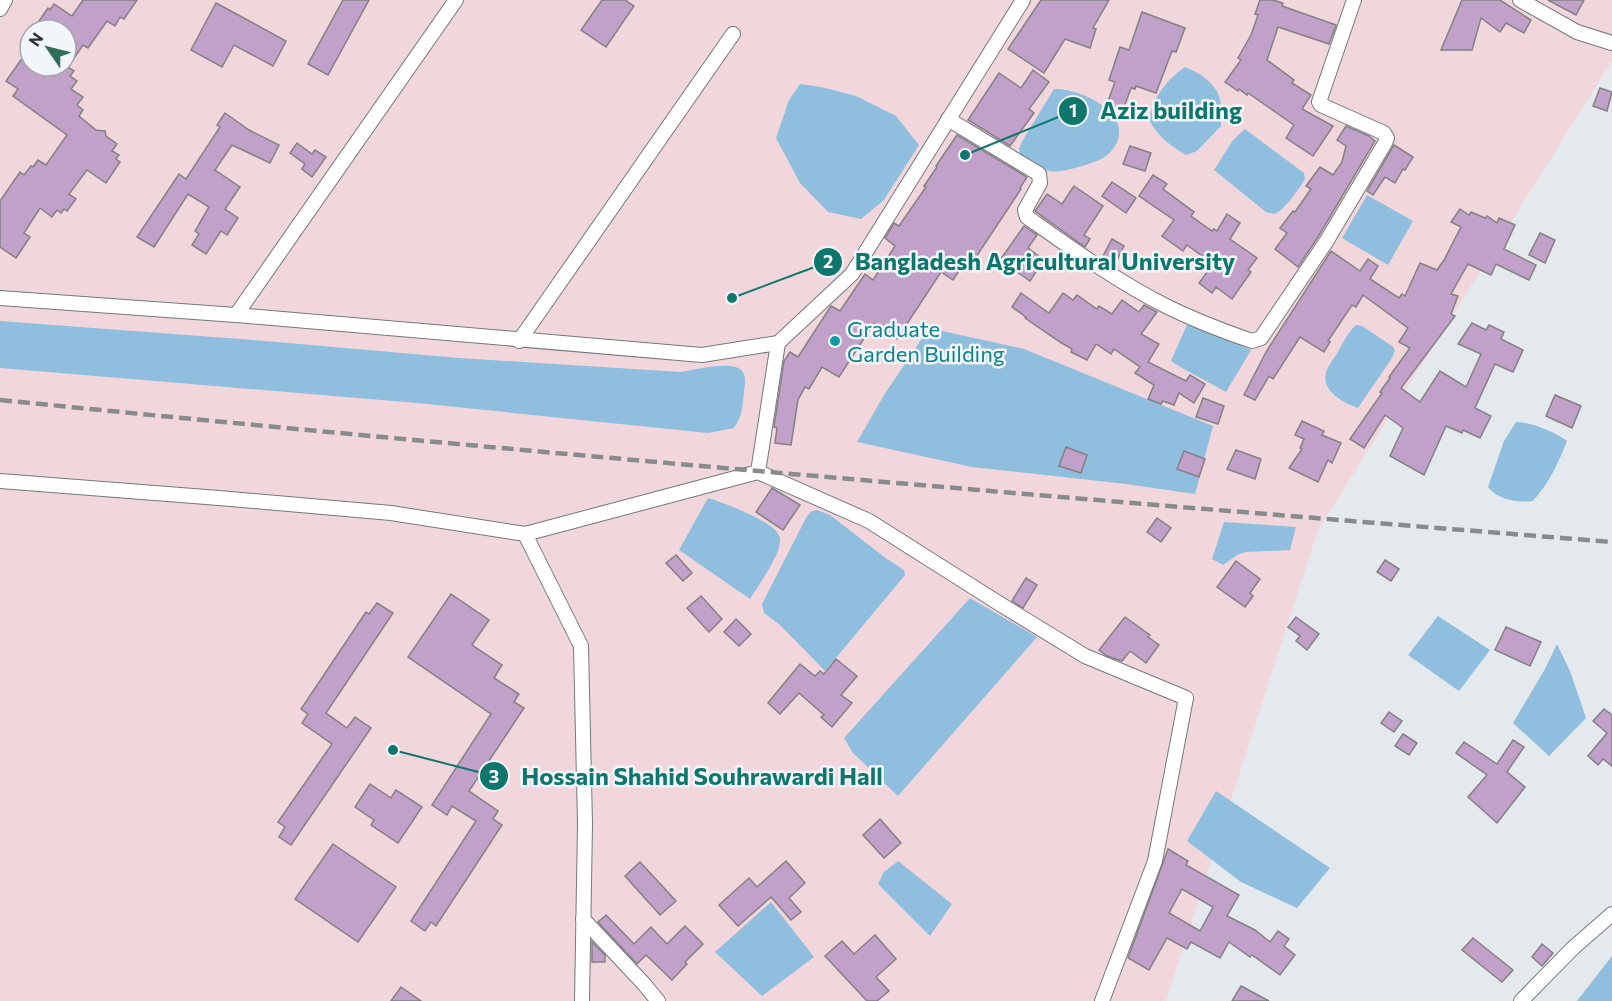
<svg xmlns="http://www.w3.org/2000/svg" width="1612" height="1001" font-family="Commissioner,sans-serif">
  <rect width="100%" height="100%" fill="#e4e9ed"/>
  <path fill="#f1d7db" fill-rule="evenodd" d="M0 0H1612V61L1318 530 1166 1001H0ZM30 30H66V66H30Z"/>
  <g fill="#90bede">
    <path d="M1185 67C1200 73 1217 84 1220 100 1222 108 1221 118 1221 126L1197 151 1186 155C1169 145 1159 137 1149 120 1154 96 1166 80 1185 67Z"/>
    <polygon points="800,84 821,87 856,96 896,116 919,145 884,200 861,219 828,212 800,183 776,138 789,100"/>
    <path d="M1054 89C1078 88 1128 110 1118 140 1116 147 1106 158 1099 160 1090 164 1060 174 1050 171 1040 169 1030 163 1021 158L1019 148 1024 138Z"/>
    <path d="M1245 129 1304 173 1305 179C1298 190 1285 210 1274 214L1266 212 1214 170 1233 140Z"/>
    <polygon points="1367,195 1413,221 1388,265 1342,238"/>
    <polygon points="1189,320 1251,350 1226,392 1182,368 1171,361"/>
    <path d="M0 321 254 340 459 358 680 372C693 370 731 360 741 370 747 375 745 385 744 392 743 405 742 417 734 428L708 433 417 403 0 368Z"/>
    <path d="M1356 325 1362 326 1392 346 1395 350 1392 358 1358 408C1344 403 1321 391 1326 373 1328 366 1334 358 1338 352 1343 343 1348 332 1356 325Z"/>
    <polygon points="929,328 1024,349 1213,426 1195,494 1126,484 972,467 857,442 884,395"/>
    <path d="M1516 422C1531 422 1555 432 1567 441 1559 462 1549 483 1533 501 1518 503 1498 500 1488 487L1504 441Z"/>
    <path d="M708 498C725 503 763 518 775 530 778 533 781 538 780 542 779 557 758 586 750 599L679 550Z"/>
    <polygon points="817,510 830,515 887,559 904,570 905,575 825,671 780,625 764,613 762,604 807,516 812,511"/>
    <polygon points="1224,522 1296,527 1290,550 1246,552 1237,555 1223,565 1212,559"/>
    <polygon points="970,598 1037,637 898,796 853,753 844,738"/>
    <polygon points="1438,616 1490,650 1459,691 1408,655"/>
    <polygon points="1557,644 1570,671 1586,718 1549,756 1513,723 1545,669"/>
    <polygon points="1216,791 1330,868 1297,908 1241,882 1187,841"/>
    <polygon points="898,861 952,904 930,936 878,884 884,872"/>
    <polygon points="771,902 814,957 762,996 715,952"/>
    <polygon points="1612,956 1612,1001 1577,1001"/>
  </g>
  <g fill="#c1a1c9" stroke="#848084" stroke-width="1.5" fill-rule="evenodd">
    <polygon points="83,0 137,0 124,19 120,17 115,26 107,21 88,48 83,45 68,67 74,71 70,76 77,81 71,89 83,97 77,105 83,110 79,116 96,130 105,131 106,136 117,144 112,151 119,155 116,159 120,162 106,183 87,170 69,194 76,199 67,211 64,209 61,213 57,210 52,217 40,208 24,233 30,237 16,258 0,247 0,201 20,172 24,175 31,166 33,167 38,160 46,165 67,135 13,96 18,89 6,81 30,47 30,66 66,66 66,30 33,30 48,8 50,10 54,4 72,16"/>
    <polygon points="343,0 369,0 328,75 308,64"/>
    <polygon points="602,0 625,0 634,6 606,47 581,30"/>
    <polygon points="1041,0 1109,0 1093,28 1096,29 1090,48 1065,39 1044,73 1008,49"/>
    <polygon points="1260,0 1273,0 1283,3 1282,6 1336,25 1329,44 1278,27 1267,60 1294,80 1292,83 1311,95 1302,109 1333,126 1313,156 1286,138 1294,125 1248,93 1247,95 1239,89 1238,91 1225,82 1241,60 1238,58 1251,35 1258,15 1255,14"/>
    <polygon points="1462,0 1500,0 1531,20 1524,33 1506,23 1500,32 1481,18 1472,50 1441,50"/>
    <polygon points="1548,0 1584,0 1576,15"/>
    <polygon points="216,3 286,41 273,66 234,45 222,67 191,50"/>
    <polygon points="1142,12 1185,28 1176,52 1172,51 1156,93 1136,86 1135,89 1131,88 1123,110 1107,104 1115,82 1109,80 1120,47 1129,50"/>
    <polygon points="1033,70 1049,82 1029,109 1034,113 1010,146 968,120 999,73 1021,88"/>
    <polygon points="1600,88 1612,92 1607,111 1593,106"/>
    <polygon points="225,113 249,130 279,145 270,163 232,145 215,170 240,187 225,209 238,218 227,235 221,231 206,254 192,245 199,234 195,231 209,207 188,194 154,247 137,237 179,174 186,179 220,127 217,125"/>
    <polygon points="1346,126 1369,136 1375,141 1318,237 1298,267 1275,249 1287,233 1280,228 1293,211 1295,212 1311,189 1306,186 1320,167 1333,175 1342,162 1346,146 1337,140"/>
    <polygon points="957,135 1027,177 1020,188 1021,189 974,260 969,256 953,280 941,272 897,339 874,323 839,377 822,367 809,389 805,387 798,400 791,445 775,443 777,428 774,427 784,361 790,352 798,357 831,306 840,311 865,274 873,280 895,246 885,238 894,223 899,226 926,187 924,186 937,167 936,166"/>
    <polygon points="297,143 312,154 315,150 326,157 312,177 302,169 305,164 290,153"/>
    <polygon points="1394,145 1413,157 1405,170 1403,169 1395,183 1385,177 1373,195 1367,191"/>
    <polygon points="1130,146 1151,153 1145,171 1123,164"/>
    <polygon points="1153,175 1167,184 1163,189 1194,212 1191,216 1212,231 1214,229 1217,231 1227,214 1240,223 1230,239 1257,258 1248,270 1251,272 1232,299 1216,287 1212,293 1199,283 1213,264 1187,245 1183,251 1162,236 1174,220 1139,196"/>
    <polygon points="1112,182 1136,198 1126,213 1102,196"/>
    <polygon points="1074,186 1103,206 1084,235 1090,239 1085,247 1035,211 1047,194 1062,204"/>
    <polygon points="1460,209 1469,215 1471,212 1485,218 1487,216 1497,223 1499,218 1515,225 1504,249 1536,265 1529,280 1496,264 1491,275 1468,264 1451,294 1458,296 1451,314 1455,316 1401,388 1420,402 1440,371 1466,387 1481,354 1458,344 1472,323 1486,330 1489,325 1504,332 1501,339 1523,350 1513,372 1495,364 1475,408 1491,416 1480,438 1463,430 1462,433 1446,426 1424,475 1390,456 1403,428 1385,415 1364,448 1350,439 1382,393 1380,392 1390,378 1389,377 1410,348 1399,342 1408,328 1363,295 1356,307 1352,305 1328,341 1330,342 1324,352 1300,337 1273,379 1269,376 1255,400 1244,395 1266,352 1331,251 1360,271 1368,259 1378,266 1370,279 1399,298 1402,294 1405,296 1420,263 1437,270 1444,260 1461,227 1451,222"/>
    <polygon points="1024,226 1037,235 1028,248 1044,260 1030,281 1000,260"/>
    <polygon points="1540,233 1555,240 1545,263 1529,255"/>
    <polygon points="1112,239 1124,246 1116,262 1103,256"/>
    <polygon points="1021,293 1049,313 1063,293 1073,300 1077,295 1097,309 1099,306 1112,314 1122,300 1139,312 1144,305 1157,312 1141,334 1159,344 1148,362 1186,381 1190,375 1205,384 1194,403 1179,393 1174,405 1163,401 1161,404 1148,399 1154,385 1135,373 1140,367 1114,349 1111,354 1096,344 1087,360 1071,352 1072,349 1060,342 1025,318 1026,317 1012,307"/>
    <polygon points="1555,395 1581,406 1572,428 1546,416"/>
    <polygon points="1203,398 1224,406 1218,424 1196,417"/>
    <polygon points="1302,421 1324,431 1322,435 1341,443 1332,463 1328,460 1318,482 1289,468 1302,449 1300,448 1304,439 1295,435"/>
    <polygon points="1066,447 1087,455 1081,473 1059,466"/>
    <polygon points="1236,450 1261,459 1255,479 1227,469"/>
    <polygon points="1184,451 1205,459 1199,477 1177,469"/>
    <polygon points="772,488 800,505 783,530 756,512"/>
    <polygon points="1157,518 1171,528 1161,542 1147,532"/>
    <polygon points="676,555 692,573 683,581 666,563"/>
    <polygon points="1385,560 1399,569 1391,581 1377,572"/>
    <polygon points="1236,561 1260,579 1250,593 1253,596 1245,607 1217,587"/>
    <polygon points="1026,578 1037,585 1023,608 1012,601"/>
    <polygon points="451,594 489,620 472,645 502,665 494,678 519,694 514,702 524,708 469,791 498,811 493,819 502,825 436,926 431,922 425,931 411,921 476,821 452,806 447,815 432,805 491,714 408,657"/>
    <polygon points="701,596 722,619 709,632 687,608"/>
    <polygon points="377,603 393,613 326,713 347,728 355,717 371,728 291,845 279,837 285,827 278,822 332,744 302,723 308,714 301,709 366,612 369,614"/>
    <polygon points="1125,617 1150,635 1148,637 1159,645 1146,663 1130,651 1122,661 1107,656 1099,650"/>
    <polygon points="1296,617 1319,634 1307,650 1296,641 1300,636 1288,627"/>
    <polygon points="736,619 751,634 739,646 724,632"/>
    <polygon points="1506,627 1541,642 1530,666 1495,650"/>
    <polygon points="836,659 857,676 841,695 852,703 832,727 821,717 824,715 799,693 780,714 768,703 800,664 815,676 820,671 824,674"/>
    <polygon points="1604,709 1612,715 1612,766 1603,759 1598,765 1588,756 1607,733 1593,721"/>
    <polygon points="1389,712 1402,721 1394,732 1381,723"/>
    <polygon points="1403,734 1417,743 1409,755 1395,746"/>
    <polygon points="1513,740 1524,747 1507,772 1525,787 1497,823 1468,797 1487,775 1456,753 1464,742 1497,764"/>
    <polygon points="370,784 391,798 396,790 422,807 398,843 371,825 374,820 355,807"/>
    <polygon points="880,819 901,843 884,858 863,835"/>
    <polygon points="333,844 396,887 358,942 295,899"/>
    <path d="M1168 849 1188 861 1186 865 1239 895 1227 916 1255 930 1270 942 1278 931 1289 939 1284 946 1295 955 1280 975 1252 955 1250 957 1229 942 1220 958 1191 942 1187 949 1167 938 1149 970 1128 958ZM1182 889 1213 907 1200 931 1169 913Z"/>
    <polygon points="786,861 805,883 789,898 801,912 791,920 771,897 738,926 719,905 749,878 757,887"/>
    <polygon points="640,862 676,901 660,915 625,876"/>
    <polygon points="606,915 634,944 651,927 667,944 685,926 703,944 685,962 687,964 672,980 646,955 637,964 598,922"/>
    <polygon points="875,935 896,959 876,977 889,991 877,1001 867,1001 825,956 842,941 854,954"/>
    <polygon points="1473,938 1513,970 1502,982 1462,950"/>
    <polygon points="592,942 605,955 605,962 592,962"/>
    <polygon points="1542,944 1553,953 1542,966 1532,957"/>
    <polygon points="1241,986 1269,1001 1232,1001"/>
    <polygon points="401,987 421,1001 391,1001"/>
  </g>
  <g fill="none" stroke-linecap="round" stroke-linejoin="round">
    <g stroke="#74787c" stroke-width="16">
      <g id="minor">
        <polyline points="1520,0 1577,32 1612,43"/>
        <polyline points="0,9 5,0"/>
        <path d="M948 119 1039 174 1040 183 1025 210 1027 217C1071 248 1118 282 1166 306 1194 320 1223 331 1252 341L1261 338 1326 242 1385 143 1387 138 1384 133 1321 105 1319 102 1354 0"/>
        <polyline points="0,298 236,315 702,355 778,343 852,274 1023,0"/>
        <polyline points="236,315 456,0"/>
        <polyline points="519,341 733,34"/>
        <polyline points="758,472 869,521 1000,604 1085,656 1186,698 1155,861 1102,1001"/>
        <polyline points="0,481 219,498 391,513 525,534 581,646 585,824 582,1001"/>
        <polyline points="525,534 758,472 778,343"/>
        <polyline points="583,919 644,984 658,1001"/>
        <polyline points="1521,1001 1573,948 1612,914"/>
      </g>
    </g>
    <use href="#minor" stroke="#fff" stroke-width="14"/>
    <path stroke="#888b8e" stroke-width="4.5" stroke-dasharray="12 6" stroke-linecap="butt" d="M0 400C537 454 1074 499 1612 542"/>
  </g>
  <circle fill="#0f9aa8" stroke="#f2f6fb" stroke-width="2" cx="835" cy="341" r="6"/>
  <g text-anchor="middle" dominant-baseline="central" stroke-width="5" stroke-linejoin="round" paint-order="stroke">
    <g font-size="22" fill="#0d838f" stroke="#f2f6fb" text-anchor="start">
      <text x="847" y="328">Graduate<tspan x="847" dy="25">Garden Building</tspan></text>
    </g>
  </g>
  <path fill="none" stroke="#0f766e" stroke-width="2" d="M965 155L1073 111M732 298L828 262M393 750L494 776"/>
  <g fill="#0f766e" stroke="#f2f6fb" stroke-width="2">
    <circle cx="965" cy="155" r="6"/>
    <circle cx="732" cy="298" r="6"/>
    <circle cx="393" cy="750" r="6"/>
    <circle cx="1073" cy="111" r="15"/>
    <circle cx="828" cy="262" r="15"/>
    <circle cx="494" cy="776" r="15"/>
  </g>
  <g font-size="18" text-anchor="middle" font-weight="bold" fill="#fff">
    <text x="1073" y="117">1</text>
    <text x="828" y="268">2</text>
    <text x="494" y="783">3</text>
  </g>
  <g font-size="24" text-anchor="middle" font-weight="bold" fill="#0f766e" stroke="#f2f6fb" stroke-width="5" stroke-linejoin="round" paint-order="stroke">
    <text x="1171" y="119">Aziz building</text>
    <text x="1045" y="270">Bangladesh Agricultural University</text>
    <text x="702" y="785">Hossain Shahid Souhrawardi Hall</text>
  </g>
  <g transform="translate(48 48) rotate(305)"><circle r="28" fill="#f2f6fb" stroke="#a4a7ab" stroke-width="1.5"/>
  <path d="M0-4.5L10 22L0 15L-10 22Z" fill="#316d58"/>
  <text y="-9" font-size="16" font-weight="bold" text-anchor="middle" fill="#2f3133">N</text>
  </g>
</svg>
